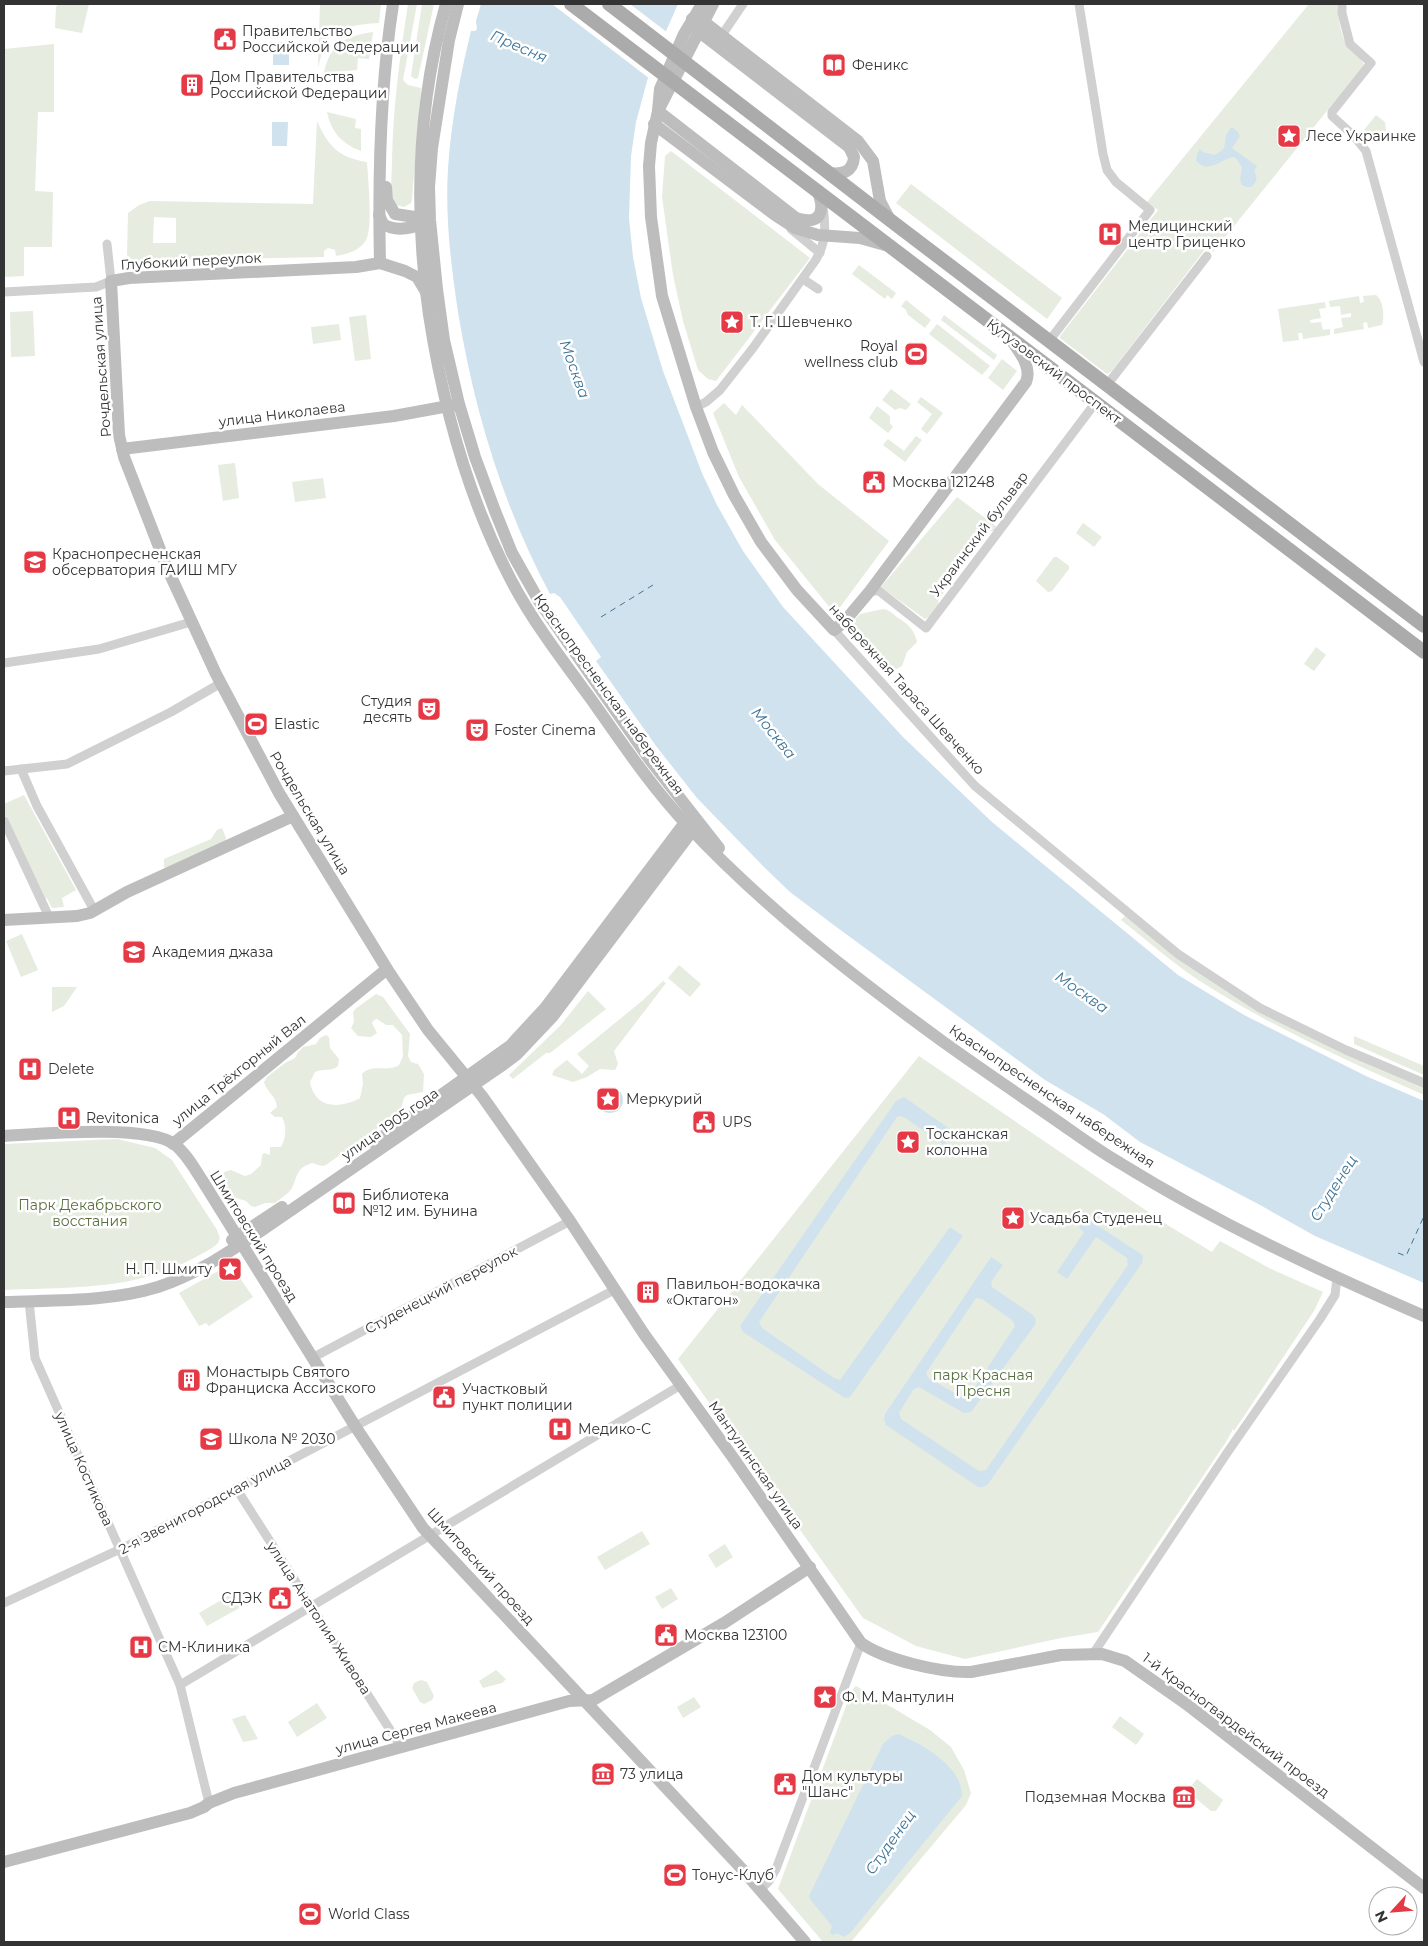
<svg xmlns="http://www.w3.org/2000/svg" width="1428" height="1946" font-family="Montserrat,sans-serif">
  <rect width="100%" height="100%" fill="#fff"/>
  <g fill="#e6ecdf" fill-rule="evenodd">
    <polygon points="58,4 89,4 82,33 55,28 56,7"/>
    <path d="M320 4H381L379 23C361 24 334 26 325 44 322 51 320 60 318 68Z"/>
    <path d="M408 4H417L403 80 408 85 421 88 412 199 411 203 404 207 396 205C389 191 392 175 392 160 393 107 400 56 408 4Z"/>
    <polygon points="422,4 434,4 418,78 415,79 411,76"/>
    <path d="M1309 4H1339L1337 6C1339 18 1340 37 1348 46 1353 53 1361 57 1364 65L1213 252 1206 248 1111 372 1107 374 1060 338V336L1158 210 1147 202Z"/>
    <path d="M373 32 369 59 358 58 357 70 324 73C330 44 345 36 373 32Z"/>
    <polygon points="54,44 54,112 38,112 35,191 53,192 52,247 24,247 24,276 4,277 4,49"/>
    <path d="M327 112 356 119 355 128 361 129V151C342 144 331 132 327 112Z"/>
    <polygon points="1376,115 1385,122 1386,131 1368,136 1364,130"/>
    <path d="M317 121C328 146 339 158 367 162 368 179 373 228 366 240 360 251 347 254 336 256L335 250 328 248 324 251V257L134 261 127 255 128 213 139 205 150 201 313 204ZM154 217 176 218V243H153Z"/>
    <polygon points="671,151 810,258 716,381 708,379 698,370 683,321 673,275 662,197 665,156"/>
    <polygon points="911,184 1062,298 1047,319 896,203"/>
    <polygon points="859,265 896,293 892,299 887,295 885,299 852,274"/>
    <path d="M1376 295C1383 300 1385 316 1382 325L1368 328 1367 322 1363 323 1364 329 1334 334V329L1343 327 1341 318 1351 317V313L1341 315 1340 306 1330 307 1329 301 1359 296 1360 303 1364 302 1363 296Z"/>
    <polygon points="906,300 931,320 925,328 908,315 906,310 901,306"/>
    <polygon points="1325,302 1326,308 1319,309 1321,318 1310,320 1311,323 1321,322 1323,330 1330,329 1330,335 1303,339 1302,333 1298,333 1299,340 1283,342 1278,309"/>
    <polygon points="33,311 35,356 11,357 10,312"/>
    <polygon points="366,315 371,359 355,361 349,317"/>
    <polygon points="944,315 997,355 994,360 941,320"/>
    <polygon points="339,324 341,340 313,344 311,327"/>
    <polygon points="937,324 990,366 982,375 929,334"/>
    <polygon points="1002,359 1017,371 1003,390 988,378"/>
    <polygon points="891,389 911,404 906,410 900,408 895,410 882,400"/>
    <polygon points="921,397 943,413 927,434 921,429 932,414 917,402"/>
    <polygon points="724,403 736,415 742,405 818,484 889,541 835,614 775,540 739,477 713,413"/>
    <polygon points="877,406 890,416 890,423 893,427 888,433 869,418"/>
    <polygon points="916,436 922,440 905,462 883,445 888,439 904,451"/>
    <polygon points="235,463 239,498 223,501 218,465"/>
    <polygon points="323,478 326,498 295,502 292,482"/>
    <polygon points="957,497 997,527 994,531 989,531 938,600 939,605 932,615 925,619 881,587"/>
    <polygon points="1083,523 1102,537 1094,547 1076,533"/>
    <polygon points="1054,557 1057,557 1069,566 1069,569 1052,591 1048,592 1036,581"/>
    <path d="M883 609C891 610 893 615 900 619 910 626 914 630 917 642L907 652 902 666 891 672 886 670 855 635 853 622 860 614Z"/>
    <polygon points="1316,647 1326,655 1314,671 1304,664"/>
    <polygon points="24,795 76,890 62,898 64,907 52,908 47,898 45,899 4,813 4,804"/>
    <polygon points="222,828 226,838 225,842 166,868 164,867 164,859 211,839 217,830"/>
    <path d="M1125 916 1178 957 1259 1010 1424 1086V1095C1349 1062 1275 1028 1206 985 1176 966 1149 942 1121 920Z"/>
    <polygon points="22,934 38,970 21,977 6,941"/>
    <polygon points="679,965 701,984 690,997 668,978"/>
    <polygon points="663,981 666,983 614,1051 618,1064 615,1070 600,1069 587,1077 573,1082 552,1075 554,1070 567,1060 582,1074 589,1066 577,1054 642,1001"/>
    <polygon points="52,987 77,987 64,1006 52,1012"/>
    <polygon points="588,991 606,1009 550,1053 546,1053 513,1079 509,1075 560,1026"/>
    <path d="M376 994 383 997 410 1034 408 1056 411 1062 418 1064 424 1074 423 1092 407 1095 404 1098 400 1112 326 1165 322 1166 312 1163C297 1168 298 1174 293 1186 290 1193 281 1198 275 1203H265L255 1207 251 1206 246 1201 233 1197 224 1182V1172L231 1170 245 1176 251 1174 261 1165 262 1155 264 1153 270 1155V1147H281C286 1139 287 1125 282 1117H275L270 1113 277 1107C276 1095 267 1093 264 1082L267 1077 285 1063 295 1058 298 1052 303 1047 316 1044 320 1038 326 1035 329 1037 330 1048 339 1059 338 1066C332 1072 323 1068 315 1072L310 1082C315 1109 340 1109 360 1098L363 1084 362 1074C372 1063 388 1073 399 1065L403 1056 402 1035 393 1025H386L377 1019 374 1020 372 1023 377 1033 371 1037 358 1036 351 1028 354 1022 353 1012 355 1009Z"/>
    <polygon points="1354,1036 1424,1066 1424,1075 1354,1044"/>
    <polygon points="919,1056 1169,1226 1212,1252 1220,1241 1271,1269 1323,1292 1314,1311 1234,1431 1233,1429 1226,1442 1098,1632 1061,1638 965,1659 916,1646 863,1618 678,1359"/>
    <path d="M117 1139 155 1148 172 1160 217 1230 220 1238 218 1243C211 1250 201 1254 192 1259 133 1291 68 1287 4 1290V1144Z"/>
    <polygon points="229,1265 233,1268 253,1297 209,1326 206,1323 199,1326 179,1293"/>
    <polygon points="642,1531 650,1544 605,1570 597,1557"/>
    <polygon points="725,1544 733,1557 716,1568 708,1555"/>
    <polygon points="671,1588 678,1599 662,1609 655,1597"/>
    <polygon points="235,1592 243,1606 207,1626 199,1613"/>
    <polygon points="496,1670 506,1679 502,1683 483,1688 479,1681"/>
    <polygon points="421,1680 427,1682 434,1696 432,1700 424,1704 420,1702 412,1688 414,1683"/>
    <polygon points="856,1686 930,1730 951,1747 964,1770 971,1793 966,1805 851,1942 823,1942 778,1889 852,1690"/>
    <polygon points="694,1697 701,1707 683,1718 677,1707"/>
    <polygon points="317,1703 327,1718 297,1737 288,1722"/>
    <polygon points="245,1715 258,1739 243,1742 232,1719"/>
    <polygon points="1120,1716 1144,1734 1136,1745 1112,1727"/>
    <polygon points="1197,1779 1223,1800 1216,1811 1211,1811 1187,1791"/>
  </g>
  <g fill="#cfe2ee" fill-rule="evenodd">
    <path d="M481 4H678L652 63 636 122 631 156 629 218 633 257 641 298 663 371 702 473 717 505 743 551 783 607 903 737 992 822 1178 975 1244 1015 1368 1077 1424 1101V1283L1315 1236 1260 1205 1140 1142 1103 1114 1045 1080 835 926 790 892 765 868 697 798 656 746 596 661 601 657 560 597 554 593 550 594C503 506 474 410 458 312 451 265 445 217 448 169 451 122 460 76 471 31H475L477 29 476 21Z"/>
    <rect x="273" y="42" width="16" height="23"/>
    <polygon points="272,122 288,122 287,146 272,146"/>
    <path d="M1232 127 1238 132 1240 136 1232 148 1257 166 1254 171C1258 177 1257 182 1251 187 1236 188 1241 176 1242 167L1235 157C1221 158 1210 175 1196 161L1197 154 1200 149 1203 152 1214 155C1230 148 1222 144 1227 134 1228 131 1230 129 1232 127Z"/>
    <circle cx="610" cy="1100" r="13"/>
    <polygon points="904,1097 954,1132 944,1145 904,1117 899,1116 897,1117 759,1322 762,1328 834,1378 840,1380 950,1227 963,1236 850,1397 845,1398 743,1332 740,1326 896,1101"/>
    <path d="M1086 1218 1141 1254 1143 1256 1142 1263 988 1484 983 1487H978L886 1425 884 1419 885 1414 991 1257 1003 1265 991 1282 992 1287 1033 1315 1036 1320 1035 1325 971 1412 964 1413 919 1387 913 1390 899 1413 901 1419 979 1471 986 1470 1128 1265 1127 1258 1096 1237 1067 1279 1057 1272 1084 1232 1079 1228ZM976 1298 982 1299 1012 1320 1015 1326 969 1396 965 1399 928 1378 926 1373Z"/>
    <path d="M898 1734C922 1744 962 1766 962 1796L851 1932 844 1937 837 1933 833 1935 830 1933 832 1926 810 1899 809 1896 883 1744 892 1736Z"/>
  </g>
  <polygon fill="#fff" points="552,4 630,4 668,33 650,79"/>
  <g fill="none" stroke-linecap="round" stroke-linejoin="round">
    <g stroke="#3f7597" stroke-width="1" stroke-dasharray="6 5" stroke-linecap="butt">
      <polyline points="601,617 653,585"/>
      <polyline points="1398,1253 1406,1256 1424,1216"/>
    </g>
    <g stroke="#d0d0d0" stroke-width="9">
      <polyline points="1342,4 1342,13 1350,44 1371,63 1332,112 1332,116 1353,135 1366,151 1424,362"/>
      <polyline points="722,35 743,4"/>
      <polyline points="791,229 820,253"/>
      <polyline points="803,279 818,289"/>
      <polyline points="4,292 96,287 111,281 107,244"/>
      <polyline points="1049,341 1150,210 1116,182 1107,170 1103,154 1079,4"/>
      <polyline points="1107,385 1207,256"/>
      <path d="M696 407 706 402 720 390 753 348 815 261C826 244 826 227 823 207"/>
      <polyline points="870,591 879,591 926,628 1096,402"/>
      <polyline points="834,630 975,786 1178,954 1260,1008 1346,1050 1424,1083"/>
      <polyline points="4,663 99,649 191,622"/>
      <polyline points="21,769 37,806 94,910"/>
      <polyline points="4,771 67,764 171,712 221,683"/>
      <polyline points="4,821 49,917"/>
      <polyline points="29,1301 35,1358 180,1685 209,1803"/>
      <polyline points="312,1358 570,1221"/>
      <polyline points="236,1488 401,1747"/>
      <polyline points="4,1603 129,1545 616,1289"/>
      <polyline points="1093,1654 1227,1453 1320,1319 1335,1295 1337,1278"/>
      <polyline points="180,1685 681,1385"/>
      <polyline points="760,1890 769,1881 776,1869 861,1643"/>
    </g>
    <g stroke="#bdbdbd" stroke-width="12">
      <path d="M446 4C417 106 414 210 429 315 443 406 468 498 511 580 533 622 563 661 591 699 622 743 652 788 689 827 765 908 853 976 942 1041 981 1069 1021 1096 1060 1123 1080 1137 1099 1151 1120 1163 1217 1223 1320 1271 1424 1316"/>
      <polyline points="458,4 449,40 432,148 429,187 430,220 437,289 444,340 459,404 475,457 495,511 512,553 539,601 650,760 719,848"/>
      <path d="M702 4 684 34 660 89 658 111 651 143 649 166 651 217 662 296 696 407 713 452 734 495 761 542 797 590 834 630 844 622 870 591 1026 382C1032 367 1020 353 1012 341"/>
      <polyline points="692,19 703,21 858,141 873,161 880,201 890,220"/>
      <path d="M692 19 698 31 849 147 854 157C853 172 842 175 829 173"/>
      <polyline points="659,109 713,4"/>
      <path d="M658 111 796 218C821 226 826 211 817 190"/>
      <polyline points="654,124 775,215 795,228 818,235 860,238 885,245"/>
      <polyline points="386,187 387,200 395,214 428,219"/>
      <path d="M379 215 383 224C396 232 413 228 426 222"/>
      <path d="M380 263C378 177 380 89 393 4"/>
      <path d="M426 292 417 277 405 271 380 263 356 267 129 278 111 281 119 435 124 457 168 570 216 674 279 793 387 969 428 1030 482 1096 570 1221 644 1334 734 1459 861 1643C885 1660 941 1673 971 1672L1061 1655 1102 1654 1125 1661 1185 1703 1424 1888"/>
      <polyline points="122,449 394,416 454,405"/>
      <polyline points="4,920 77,916 90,913 127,892 293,816"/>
      <path d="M4 1136C40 1134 146 1124 174 1144 186 1153 194 1168 202 1180L355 1426 423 1528 742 1869 805 1942"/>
      <polyline points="374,1143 510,1046 545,1008 689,817"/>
      <polyline points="173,1144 387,969"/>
      <polyline points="232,1240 282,1207"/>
      <path d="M4 1302C55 1300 109 1302 158 1287 198 1274 234 1249 268 1226L504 1064 516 1055 553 1016 696 826"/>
      <polyline points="4,1862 190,1813 204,1807 209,1803 234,1793 569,1701 593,1700 724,1623 810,1567"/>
    </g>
    <g stroke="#ababab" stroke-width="14">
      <polyline points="571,4 1424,652"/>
      <polyline points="609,4 890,220 1424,626"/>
    </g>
  </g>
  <defs>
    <g id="civic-square" transform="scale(1.25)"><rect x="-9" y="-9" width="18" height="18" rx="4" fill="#e63946" stroke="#fff"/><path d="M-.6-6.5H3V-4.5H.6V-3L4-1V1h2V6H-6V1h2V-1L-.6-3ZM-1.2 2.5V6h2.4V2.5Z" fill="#fff"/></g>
    <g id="library-square" transform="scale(1.25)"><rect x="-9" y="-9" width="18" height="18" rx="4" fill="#e63946" stroke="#fff"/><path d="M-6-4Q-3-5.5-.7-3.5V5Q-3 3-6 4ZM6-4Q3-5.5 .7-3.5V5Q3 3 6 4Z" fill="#fff"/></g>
    <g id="building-square" transform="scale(1.25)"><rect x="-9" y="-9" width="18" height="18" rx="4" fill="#e63946" stroke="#fff"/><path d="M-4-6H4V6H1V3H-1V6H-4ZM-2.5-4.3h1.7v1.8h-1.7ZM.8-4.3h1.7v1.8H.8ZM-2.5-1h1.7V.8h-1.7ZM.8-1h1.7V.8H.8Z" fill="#fff"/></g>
    <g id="sight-square" transform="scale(1.25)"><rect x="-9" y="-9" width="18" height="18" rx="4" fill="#e63946" stroke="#fff"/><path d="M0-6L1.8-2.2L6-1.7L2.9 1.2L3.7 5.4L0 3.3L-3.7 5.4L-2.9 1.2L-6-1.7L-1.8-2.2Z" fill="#fff"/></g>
    <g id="hospital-square" transform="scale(1.25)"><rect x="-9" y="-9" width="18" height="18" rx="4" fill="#e63946" stroke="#fff"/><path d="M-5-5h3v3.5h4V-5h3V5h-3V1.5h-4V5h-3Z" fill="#fff"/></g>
    <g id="stadium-square" transform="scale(1.25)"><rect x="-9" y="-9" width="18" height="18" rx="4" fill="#e63946" stroke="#fff"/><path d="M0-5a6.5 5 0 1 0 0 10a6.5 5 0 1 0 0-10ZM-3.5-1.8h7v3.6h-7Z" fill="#fff"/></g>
    <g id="university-square" transform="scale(1.25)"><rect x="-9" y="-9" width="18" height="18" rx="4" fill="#e63946" stroke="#fff"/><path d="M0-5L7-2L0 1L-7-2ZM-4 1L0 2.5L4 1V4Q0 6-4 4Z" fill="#fff"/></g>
    <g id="theatre-square" transform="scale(1.25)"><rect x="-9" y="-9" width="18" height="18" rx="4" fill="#e63946" stroke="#fff"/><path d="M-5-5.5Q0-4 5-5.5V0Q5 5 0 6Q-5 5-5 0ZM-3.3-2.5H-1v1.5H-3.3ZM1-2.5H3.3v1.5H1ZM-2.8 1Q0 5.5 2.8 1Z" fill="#fff"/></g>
    <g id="school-square" transform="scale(1.25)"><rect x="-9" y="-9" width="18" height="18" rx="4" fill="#e63946" stroke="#fff"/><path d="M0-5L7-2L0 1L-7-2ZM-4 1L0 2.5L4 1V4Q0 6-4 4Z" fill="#fff"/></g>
    <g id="museum-square" transform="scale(1.25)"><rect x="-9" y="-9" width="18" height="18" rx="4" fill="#e63946" stroke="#fff"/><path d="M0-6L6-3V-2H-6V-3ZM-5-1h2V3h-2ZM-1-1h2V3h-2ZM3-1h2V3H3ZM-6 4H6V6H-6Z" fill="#fff"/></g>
  </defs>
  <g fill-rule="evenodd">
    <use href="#civic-square" x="225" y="39"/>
    <use href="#library-square" x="834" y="65"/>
    <use href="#building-square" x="192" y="85"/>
    <use href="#sight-square" x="1289" y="136"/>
    <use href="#hospital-square" x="1110" y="234"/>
    <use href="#sight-square" x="732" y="322"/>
    <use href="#stadium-square" x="916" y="354"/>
    <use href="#civic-square" x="874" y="482"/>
    <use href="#university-square" x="35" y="562"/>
    <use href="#theatre-square" x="429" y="709"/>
    <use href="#stadium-square" x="256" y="724"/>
    <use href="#theatre-square" x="477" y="730"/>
    <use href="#university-square" x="134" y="952"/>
    <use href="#hospital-square" x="30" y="1069"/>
    <use href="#sight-square" x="608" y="1099"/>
    <use href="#hospital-square" x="69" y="1118"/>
    <use href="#civic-square" x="704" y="1122"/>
    <use href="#sight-square" x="908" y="1142"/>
    <use href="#library-square" x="344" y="1203"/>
    <use href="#sight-square" x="1013" y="1218"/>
    <use href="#sight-square" x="230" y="1269"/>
    <use href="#building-square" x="648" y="1292"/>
    <use href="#building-square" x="189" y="1380"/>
    <use href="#civic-square" x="444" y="1397"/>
    <use href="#hospital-square" x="560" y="1429"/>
    <use href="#school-square" x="211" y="1439"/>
    <use href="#civic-square" x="280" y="1598"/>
    <use href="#civic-square" x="666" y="1635"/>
    <use href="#hospital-square" x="141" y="1647"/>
    <use href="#sight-square" x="825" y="1697"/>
    <use href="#museum-square" x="603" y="1774"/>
    <use href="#civic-square" x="785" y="1784"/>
    <use href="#museum-square" x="1184" y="1797"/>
    <use href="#stadium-square" x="675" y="1875"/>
    <use href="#stadium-square" x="310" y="1914"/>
  </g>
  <g text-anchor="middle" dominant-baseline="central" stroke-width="5" stroke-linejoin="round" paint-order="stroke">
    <g font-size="14" fill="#333" stroke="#fff" text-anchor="start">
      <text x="242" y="31">Правительство<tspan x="242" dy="16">Российской Федерации</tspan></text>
      <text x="852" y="65">Феникс</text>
      <text x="210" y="77">Дом Правительства<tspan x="210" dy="16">Российской Федерации</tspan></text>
      <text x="1306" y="136">Лесе Украинке</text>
      <text x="1128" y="226">Медицинский<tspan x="1128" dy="16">центр Гриценко</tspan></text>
      <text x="750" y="322">Т. Г. Шевченко</text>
      <text x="898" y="346" text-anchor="end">Royal<tspan x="898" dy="16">wellness club</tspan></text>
      <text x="892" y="482">Москва 121248</text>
      <text x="52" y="554">Краснопресненская<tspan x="52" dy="16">обсерватория ГАИШ МГУ</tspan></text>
      <text x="412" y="701" text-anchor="end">Студия<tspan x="412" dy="16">десять</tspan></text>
      <text x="274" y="724">Elastic</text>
      <text x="494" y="730">Foster Cinema</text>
      <text x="152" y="952">Академия джаза</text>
      <text x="48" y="1069">Delete</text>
      <text x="626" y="1099">Меркурий</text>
      <text x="86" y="1118">Revitonica</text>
      <text x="722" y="1122">UPS</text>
      <text x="926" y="1134">Тосканская<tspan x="926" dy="16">колонна</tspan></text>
      <text x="362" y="1195">Библиотека<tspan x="362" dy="16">№12 им. Бунина</tspan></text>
      <text x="1030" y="1218">Усадьба Студенец</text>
      <text x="212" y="1269" text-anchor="end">Н. П. Шмиту</text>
      <text x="666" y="1284">Павильон-водокачка<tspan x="666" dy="16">«Октагон»</tspan></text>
      <text x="206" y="1372">Монастырь Святого<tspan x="206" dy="16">Франциска Ассизского</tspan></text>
      <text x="462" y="1389">Участковый<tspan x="462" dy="16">пункт полиции</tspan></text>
      <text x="578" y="1429">Медико-С</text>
      <text x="228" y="1439">Школа № 2030</text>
      <text x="262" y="1598" text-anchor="end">СДЭК</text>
      <text x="684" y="1635">Москва 123100</text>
      <text x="158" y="1647">СМ-Клиника</text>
      <text x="842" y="1697">Ф. М. Мантулин</text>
      <text x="620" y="1774">73 улица</text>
      <text x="802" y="1776">Дом культуры<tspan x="802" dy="16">"Шанс"</tspan></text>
      <text x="1166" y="1797" text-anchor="end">Подземная Москва</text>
      <text x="692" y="1875">Тонус-Клуб</text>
      <text x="328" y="1914">World Class</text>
    </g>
    <g font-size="14" fill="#333" stroke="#fff">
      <text transform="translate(191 261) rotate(-3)">Глубокий переулок</text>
      <text transform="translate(101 367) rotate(-94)">Рочдельская улица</text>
      <text transform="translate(1054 371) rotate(37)">Кутузовский проспект</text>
      <text transform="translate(282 414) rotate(-7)">улица Николаева</text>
      <text transform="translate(979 534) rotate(-53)">Украинский бульвар</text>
      <text transform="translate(907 689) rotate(48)">набережная Тараса Шевченко</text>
      <text transform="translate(609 694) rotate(54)">Краснопресненская набережная</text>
      <text transform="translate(310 813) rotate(59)">Рочдельская улица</text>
      <text transform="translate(239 1070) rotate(-39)">улица Трёхгорный Вал</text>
      <text transform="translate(1052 1096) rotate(34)">Краснопресненская набережная</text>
      <text transform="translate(390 1124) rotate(-35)">улица 1905 года</text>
      <text transform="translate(254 1236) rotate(58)">Шмитовский проезд</text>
      <text transform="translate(441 1290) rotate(-28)">Студенецкий переулок</text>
      <text transform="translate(756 1465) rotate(55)">Мантулинская улица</text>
      <text transform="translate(84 1469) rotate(66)">улица Костикова</text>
      <text transform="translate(205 1505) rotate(-28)">2-я Звенигородская улица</text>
      <text transform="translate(481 1566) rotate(48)">Шмитовский проезд</text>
      <text transform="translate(319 1618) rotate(57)">улица Анатолия Живова</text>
      <text transform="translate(1236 1725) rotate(37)">1-й Красногвардейский проезд</text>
      <text transform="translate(416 1728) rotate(-15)">улица Сергея Макеева</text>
    </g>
    <g font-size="14" fill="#56703f" stroke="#fff">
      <text x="90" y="1205">Парк Декабрьского<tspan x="90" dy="16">восстания</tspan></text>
      <text x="983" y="1375">парк Красная<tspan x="983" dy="16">Пресня</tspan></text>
    </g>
    <g font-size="15" font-style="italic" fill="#3f7597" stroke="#fff">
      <text transform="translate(519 46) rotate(23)">Пресня</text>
      <text transform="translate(575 369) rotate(70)">Москва</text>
      <text transform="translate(774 733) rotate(51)">Москва</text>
      <text transform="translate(1082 992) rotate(35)">Москва</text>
      <text transform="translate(1333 1188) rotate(-58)">Студенец</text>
      <text transform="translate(890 1842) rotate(-55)">Студенец</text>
    </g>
  </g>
  <rect width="1428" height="1946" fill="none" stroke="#333333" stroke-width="10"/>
  <g transform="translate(1393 1911) rotate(244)"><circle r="24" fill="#ffffff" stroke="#adadad"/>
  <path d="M0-4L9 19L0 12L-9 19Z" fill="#e63946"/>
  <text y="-8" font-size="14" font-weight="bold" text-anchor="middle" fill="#333333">N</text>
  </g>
</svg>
